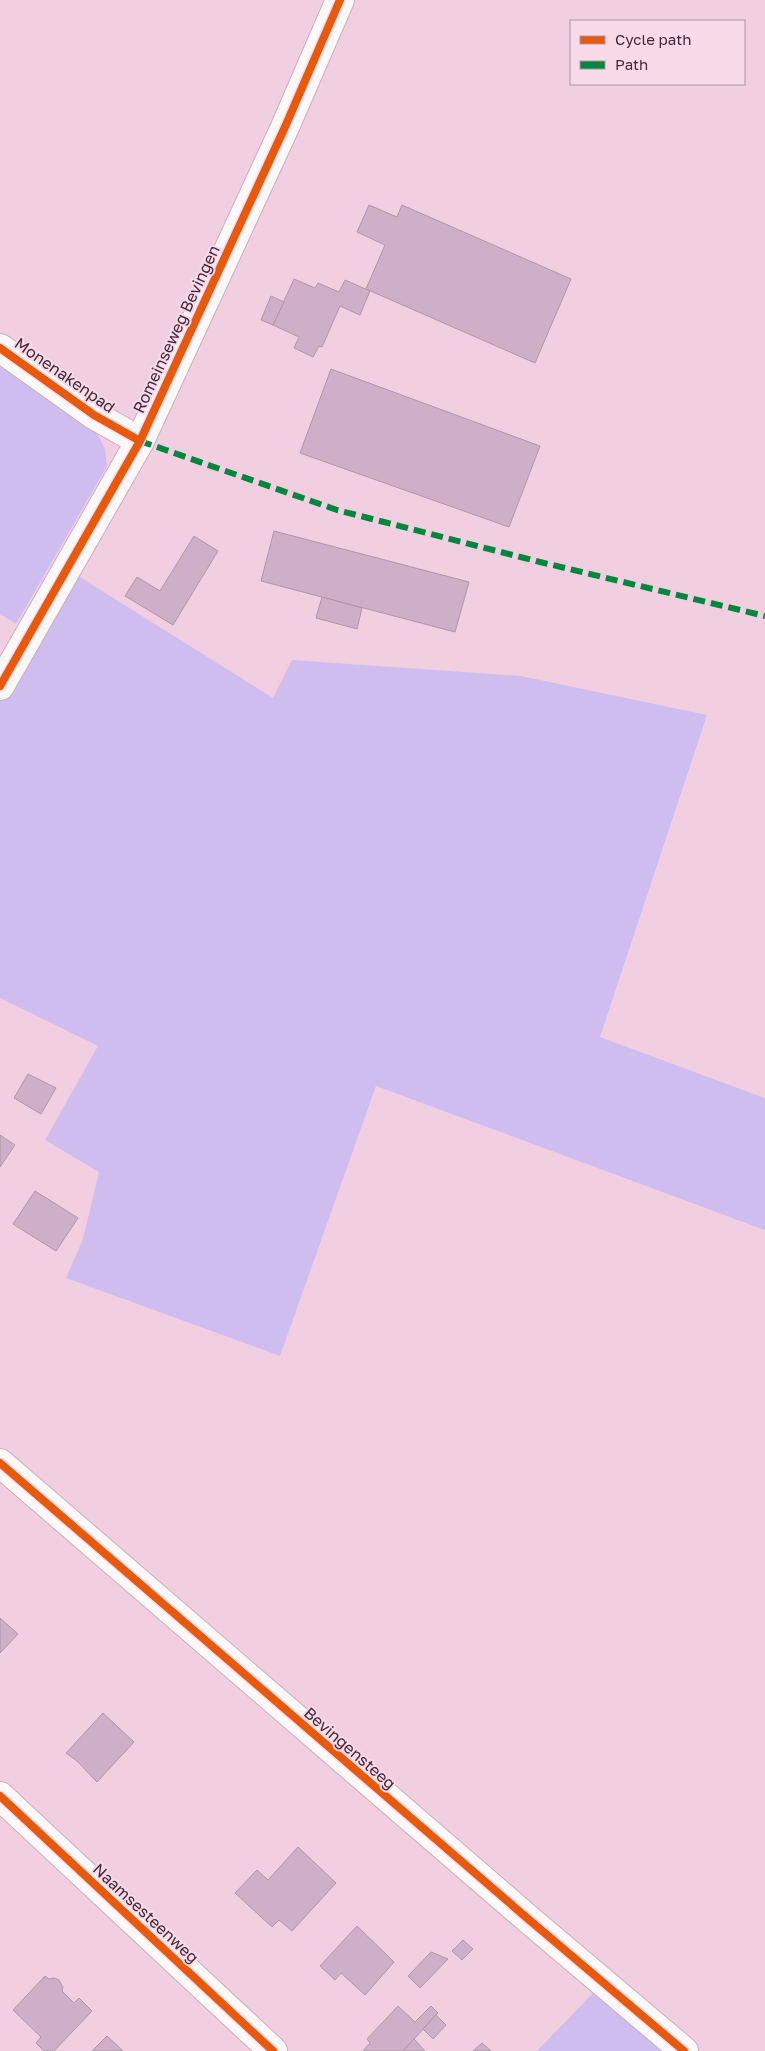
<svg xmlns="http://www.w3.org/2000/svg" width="765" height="2051" font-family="'Golos Text',sans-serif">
  <rect width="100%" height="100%" fill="#f1cfe0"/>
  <g fill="#d0bdf0">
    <polygon points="0,366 97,433 105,449 107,466 16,624 0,614"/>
    <polygon points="75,574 273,698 292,660 521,676 707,715 600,1037 765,1098 765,1230 376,1086 280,1356 66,1278 83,1239 99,1172 45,1140 98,1046 0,998 0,701"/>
    <polygon points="596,1990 665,2051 537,2051"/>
  </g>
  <g fill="#cfafc8" stroke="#af96a7">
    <polygon points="369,205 397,217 402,205 571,279 535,363 366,289 385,245 357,232"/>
    <polygon points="294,279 315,288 318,283 339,292 345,280 370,291 360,315 340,306 322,347 319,346 313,357 294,348 299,337 273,325"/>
    <polygon points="271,296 284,302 273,325 261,320"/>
    <polygon points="331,369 540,446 509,527 300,453"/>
    <polygon points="274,531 469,582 455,632 261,581"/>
    <polygon points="194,536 218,551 173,625 125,596 137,577 160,591"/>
    <polygon points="322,597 362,608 357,629 316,618"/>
    <polygon points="28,1074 56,1088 41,1114 14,1098"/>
    <polygon points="0,1135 15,1145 0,1167"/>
    <polygon points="35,1191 78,1218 56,1251 13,1224"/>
    <polygon points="0,1618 18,1634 0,1653"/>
    <polygon points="103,1713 134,1742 97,1782 77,1761 66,1753"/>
    <polygon points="298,1847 336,1883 292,1931 279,1920 272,1927 235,1893 257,1870 268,1880"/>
    <polygon points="357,1926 394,1962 365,1995 341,1973 335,1980 320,1966"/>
    <polygon points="463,1940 473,1949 462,1960 452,1951"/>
    <polygon points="431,1952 448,1959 420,1988 408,1976"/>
    <polygon points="45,1976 49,1979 54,1978 59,1980 63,1987 62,1991 74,2003 79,1998 92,2011 54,2051 44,2051 36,2043 41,2037 13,2010"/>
    <polygon points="398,2006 415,2022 431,2006 438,2013 403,2051 363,2051 370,2043 367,2039"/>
    <polygon points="436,2015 446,2025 433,2039 423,2029"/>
    <polygon points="107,2036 123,2051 92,2051"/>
    <polygon points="414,2039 425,2051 403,2051"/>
    <polygon points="482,2043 491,2051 473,2051"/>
  </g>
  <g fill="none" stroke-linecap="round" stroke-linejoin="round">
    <g stroke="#cbaebd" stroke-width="30">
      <g id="street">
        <polyline points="0,348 94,415 140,441"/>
        <polyline points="0,686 140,441 285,127 340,0"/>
        <polyline points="0,1463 527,1918 684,2051"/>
      </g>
    </g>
    <g stroke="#cbaebd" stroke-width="30">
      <polyline id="primary" points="0,1796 273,2051"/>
    </g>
    <use href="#street" stroke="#fdf8fa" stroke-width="28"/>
    <use href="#primary" stroke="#fdf8fa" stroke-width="28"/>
    <polyline stroke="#00873e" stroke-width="6" stroke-dasharray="12 6" stroke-linecap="butt" points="140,441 337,510 540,562 765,616"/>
    <g stroke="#f8dae9" stroke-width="11">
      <g id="cycleway">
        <polyline points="0,348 94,415 140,441"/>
        <polyline points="0,686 140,441 285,127 340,0"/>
        <polyline points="0,1463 527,1918 684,2051"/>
        <polyline points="0,1796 273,2051"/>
      </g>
    </g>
    <use href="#cycleway" stroke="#e8590c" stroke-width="8"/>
  </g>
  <g text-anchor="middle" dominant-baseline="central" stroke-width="4" stroke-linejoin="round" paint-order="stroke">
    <g font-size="16" fill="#452837" stroke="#f8dae9">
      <text transform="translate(176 329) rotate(-65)">Romeinseweg Bevingen</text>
      <text transform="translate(65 375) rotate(35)">Monenakenpad</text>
      <text transform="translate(350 1748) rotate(41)">Bevingensteeg</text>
      <text transform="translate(146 1913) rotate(43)">Naamsesteenweg</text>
    </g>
  </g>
  <rect x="570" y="20" width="175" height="65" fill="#f8dae9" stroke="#b093a2"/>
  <rect x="580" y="36" width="25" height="8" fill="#e8590c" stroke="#b093a2"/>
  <text x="615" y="45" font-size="15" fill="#452837">Cycle path</text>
  <rect x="580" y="61" width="25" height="8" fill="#00873e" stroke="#b093a2"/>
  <text x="615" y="70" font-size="15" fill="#452837">Path</text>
</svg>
